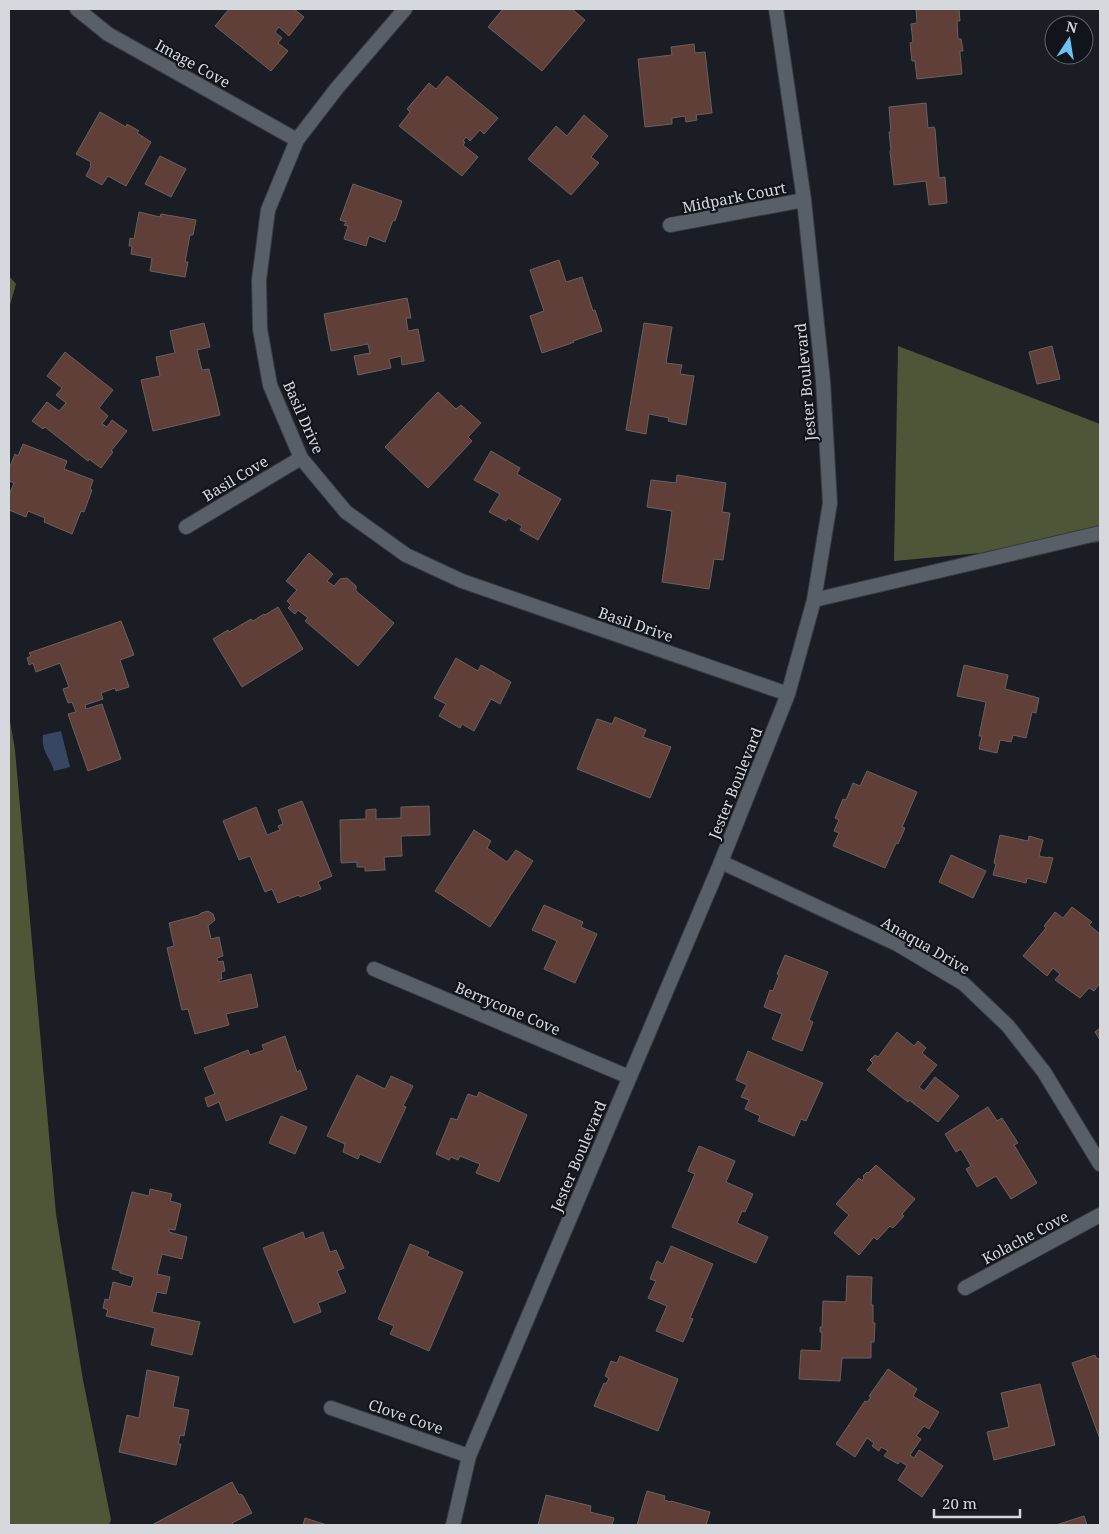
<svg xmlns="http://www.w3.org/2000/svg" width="1109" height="1534" font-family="'Noto Serif',serif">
  <rect width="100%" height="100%" fill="#1a1e24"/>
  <g fill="#4e5638">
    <polygon points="9,276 16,284 9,309"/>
    <polygon points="898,346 1100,424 1100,542 894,561"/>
    <polygon points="9,715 15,750 56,1214 83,1380 111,1520 109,1525 9,1525"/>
  </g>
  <path fill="#374761" d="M61 731 70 767 54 771C50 756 41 752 43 735Z"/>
  <g fill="#603f38" stroke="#6a605e">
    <polygon points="229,9 294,9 304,17 289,36 279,27 275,32 282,38 278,43 288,51 271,71 215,26"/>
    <polygon points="503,9 572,9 585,20 542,71 488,27"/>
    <polygon points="916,9 959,9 960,21 957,21 958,39 961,39 963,51 960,51 960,54 962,74 917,79 915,61 912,61 910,43 913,42 911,24 917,23"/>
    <polygon points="694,44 695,53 705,52 712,113 696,115 697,120 686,122 685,116 672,118 672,124 645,127 638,59 672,55 671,47"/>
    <polygon points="447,76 498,118 484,134 480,130 470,141 466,137 463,141 465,142 463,145 478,157 462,176 399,126 410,112 407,109 429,83 436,89"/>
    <polygon points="926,103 928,128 934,127 935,129 939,178 945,177 947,203 929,205 926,181 894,185 890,151 891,150 889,132 891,132 889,107"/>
    <polygon points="100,112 126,127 127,124 139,131 137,133 151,142 126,186 108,176 102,185 86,176 91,166 90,165 91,162 76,154"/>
    <polygon points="584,115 608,136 591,157 599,163 571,195 528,159 556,126 567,136"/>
    <polygon points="160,156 186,169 171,197 145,184"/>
    <polygon points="353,184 402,201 395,221 393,220 385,242 369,236 366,246 344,239 348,226 344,225 346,222 340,220"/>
    <polygon points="139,212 160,217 161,214 196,220 193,235 190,235 185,262 188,262 185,277 150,271 152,258 131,254 132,246 129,246 130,238 134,239"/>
    <polygon points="559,260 566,282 582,277 593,311 595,310 602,331 573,341 574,342 569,344 542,353 530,316 544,311 530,270"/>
    <polygon points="407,298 411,318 406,318 408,331 418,329 424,361 402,365 401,356 389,359 391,368 358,375 354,356 370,353 368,344 331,351 324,314"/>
    <polygon points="204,323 210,347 197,350 202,370 209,369 220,415 153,431 141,380 160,376 156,357 175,353 170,331"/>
    <polygon points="644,323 672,327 666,363 682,365 680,374 694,376 686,425 668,421 669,418 649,414 646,434 626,430"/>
    <polygon points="1052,346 1060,379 1037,384 1029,352"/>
    <polygon points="65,352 113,390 99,408 108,416 102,424 107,427 112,420 127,431 111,451 113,452 101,468 89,459 88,461 45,427 43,429 32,421 47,402 59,411 66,403 56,395 62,388 47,376"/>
    <polygon points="438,392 456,409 461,405 481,423 468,437 472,441 428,488 385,447"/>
    <polygon points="23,444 67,461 64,469 93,480 90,489 92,490 84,512 81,511 72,534 44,522 45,518 28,511 26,517 9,510 9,495 14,483 9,481 9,469 15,454 18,456"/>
    <polygon points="491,451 520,468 517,474 561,499 538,540 520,530 522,526 508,518 506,521 489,512 500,494 474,480"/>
    <polygon points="677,475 726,483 722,512 730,513 723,560 714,559 709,589 662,582 672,511 647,507 651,480 676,483"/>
    <polygon points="309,553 333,574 327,581 334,586 340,579 347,578 356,586 356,591 394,623 358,666 305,621 308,618 298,610 295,614 288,608 291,605 287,601 297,590 286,581"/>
    <polygon points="278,607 303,649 242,687 213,639 228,630 229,632 251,619 253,621 264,614 265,615"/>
    <polygon points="121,621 134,655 120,660 129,687 116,691 115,688 101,693 103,699 85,705 86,709 102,704 121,759 88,771 68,714 76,712 72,702 68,703 63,689 69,687 60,663 36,672 33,663 29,665 27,658 31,656 29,653"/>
    <polygon points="456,658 478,671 481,665 511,682 500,704 491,699 474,731 462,724 460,728 439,716 446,704 434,698"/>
    <polygon points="964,665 1008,675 1005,689 1039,698 1036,713 1032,712 1026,738 1013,735 1011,742 1000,740 997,753 979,749 982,736 979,736 986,702 957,696"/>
    <polygon points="615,717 646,730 643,737 671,747 650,798 577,769 597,719 612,724"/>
    <polygon points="867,771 917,792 902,827 905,828 898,844 896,843 885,868 833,846 839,833 834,831 839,820 835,818 843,799 846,800 853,783 860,786"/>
    <polygon points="302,801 332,876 318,882 321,889 300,897 299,895 278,903 272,889 265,892 250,856 239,860 223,821 256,807 267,835 280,830 278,826 283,824 278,810"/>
    <polygon points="429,806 430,835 401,836 402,856 384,857 385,870 365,871 365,867 357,867 357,862 341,863 340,820 366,819 366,810 376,809 376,819 401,818 401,807"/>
    <polygon points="474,830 491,841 487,848 507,862 516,850 533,861 490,927 435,891"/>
    <polygon points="1000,835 1028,841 1029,836 1043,840 1039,856 1048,858 1048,857 1053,858 1046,883 1027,878 1026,883 993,875 996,864 994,863"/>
    <polygon points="951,855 986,871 973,898 939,882"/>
    <polygon points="544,905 583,922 581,927 597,934 575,983 544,969 557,941 532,930"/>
    <polygon points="1072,907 1092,922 1089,925 1100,934 1100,983 1094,991 1089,988 1080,998 1055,980 1060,974 1053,968 1047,976 1023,956 1046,928 1044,926 1055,912 1063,918"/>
    <polygon points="208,911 213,914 215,920 208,926 211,939 219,937 223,956 217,958 218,962 223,961 225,971 221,972 222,979 219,979 219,982 251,974 258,1007 226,1014 229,1025 195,1034 188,1009 182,1010 167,948 174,946 169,923 199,915 201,913"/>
    <polygon points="785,955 828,972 809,1020 813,1022 802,1051 772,1039 782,1014 764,1007 770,990 773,991 779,975 777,974"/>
    <polygon points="1100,1028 1100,1040 1095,1032"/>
    <polygon points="897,1032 914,1046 918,1041 926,1048 922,1053 937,1065 919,1087 924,1091 935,1077 959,1096 938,1122 909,1100 908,1102 867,1070 873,1063 870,1060 875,1055 878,1057"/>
    <polygon points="285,1036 297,1072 300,1070 307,1089 226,1121 219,1102 208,1107 205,1098 215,1094 204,1068 248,1050 250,1055 264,1050 262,1045"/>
    <polygon points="748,1051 823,1083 806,1121 801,1119 794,1136 758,1121 760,1116 745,1109 749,1100 741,1097 747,1085 736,1080"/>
    <polygon points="357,1075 385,1089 391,1076 413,1086 403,1106 406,1107 380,1163 360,1154 358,1159 343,1152 345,1144 327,1136"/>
    <polygon points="479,1092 527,1115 499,1182 476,1173 480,1164 460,1156 458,1160 451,1157 449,1160 436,1154 451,1118 457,1120 468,1094 477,1097"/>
    <polygon points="988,1107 997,1121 1002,1118 1018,1143 1014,1145 1037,1183 1011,1199 996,1176 977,1187 966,1169 971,1166 961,1149 956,1152 945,1134"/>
    <polygon points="281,1116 307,1127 295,1154 269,1143"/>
    <polygon points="699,1146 735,1161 726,1182 753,1194 745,1212 742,1211 737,1223 768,1237 756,1263 672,1227 695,1174 688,1171"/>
    <polygon points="876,1165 915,1199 902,1214 904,1216 893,1228 890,1226 877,1240 874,1237 859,1255 834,1233 849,1215 836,1204 859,1178 862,1181 864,1177 863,1176 867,1172 868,1173"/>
    <polygon points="150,1189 172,1194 170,1201 181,1204 175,1230 169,1229 169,1232 187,1237 182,1259 162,1254 157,1274 170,1277 166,1294 157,1292 152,1312 200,1322 192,1355 151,1345 155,1328 106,1316 108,1310 103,1308 105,1299 109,1300 113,1282 131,1287 134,1277 120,1273 120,1271 112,1269 132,1192 149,1196"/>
    <polygon points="303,1232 305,1239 323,1232 330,1252 336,1250 344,1268 337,1271 346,1292 318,1303 321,1312 294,1323 263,1248"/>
    <polygon points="410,1244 429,1252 427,1256 463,1272 429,1351 390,1334 394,1326 378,1319"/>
    <polygon points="671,1246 713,1264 690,1318 693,1319 683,1342 656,1331 667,1306 648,1298 656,1281 650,1279 657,1261 663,1264"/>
    <polygon points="847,1276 872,1277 871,1305 873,1305 873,1323 875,1323 874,1342 871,1342 871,1358 842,1358 840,1381 799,1379 801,1350 821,1351 822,1332 820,1332 820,1327 822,1327 823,1301 846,1302"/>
    <polygon points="1095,1355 1097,1359 1100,1358 1100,1439 1072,1363"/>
    <polygon points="620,1356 678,1379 658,1431 594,1406 604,1383 606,1384 609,1378 605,1376 611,1361 617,1363"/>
    <polygon points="888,1369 917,1389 913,1396 939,1412 929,1429 924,1426 916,1436 921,1439 910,1455 914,1458 919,1450 943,1466 922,1497 898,1480 907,1466 900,1461 898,1464 884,1456 888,1451 881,1447 879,1451 872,1446 874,1443 867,1438 855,1457 836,1444 865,1401 867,1402 871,1397 869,1396"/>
    <polygon points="147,1370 179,1377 173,1407 189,1410 184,1436 180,1435 178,1444 181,1444 176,1465 119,1452 127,1415 139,1418"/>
    <polygon points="1040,1384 1055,1445 994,1460 987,1432 1009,1427 1001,1393"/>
    <polygon points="232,1482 239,1495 241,1494 243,1496 252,1513 232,1523 233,1525 152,1525"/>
    <polygon points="647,1491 665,1496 664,1500 671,1502 671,1501 710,1512 706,1525 637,1525"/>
    <polygon points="546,1495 591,1506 590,1512 614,1518 612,1525 538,1525"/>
    <polygon points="1084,1516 1087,1525 1056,1525"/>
    <polygon points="305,1518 327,1525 303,1525"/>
  </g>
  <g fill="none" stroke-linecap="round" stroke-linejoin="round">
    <g stroke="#373a3f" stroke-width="16">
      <polyline id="service" points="814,600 1100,533"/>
    </g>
    <g stroke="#373a3f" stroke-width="16">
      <g id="minor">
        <polyline points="77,9 108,34 297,140"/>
        <polyline points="405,9 337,88 297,140 268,210 259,280 260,329 270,385 301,458 346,512 406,555 462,581 788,694"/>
        <polyline points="670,225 804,200"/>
        <polyline points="186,527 301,458"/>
        <polyline points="721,862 897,944 964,984 1008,1026 1044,1072 1100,1164"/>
        <polyline points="374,969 629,1077"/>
        <polyline points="965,1288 1100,1215"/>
        <polyline points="331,1408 469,1456"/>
      </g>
    </g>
    <g stroke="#373a3f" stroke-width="16">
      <polyline id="tertiary" points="453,1525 469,1456 721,862 788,694 814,600 830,503 823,381 804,200 776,9"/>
    </g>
    <use href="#service" stroke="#595f66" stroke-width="14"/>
    <use href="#minor" stroke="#595f66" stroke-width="14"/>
    <use href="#tertiary" stroke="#595f66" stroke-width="14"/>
  </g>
  <g text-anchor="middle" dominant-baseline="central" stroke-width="4.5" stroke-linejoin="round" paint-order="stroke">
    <g font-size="15" fill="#d5d8dc" stroke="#11151b">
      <text transform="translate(193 63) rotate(29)">Image Cove</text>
      <text transform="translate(734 197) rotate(-11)">Midpark Court</text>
      <text transform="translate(805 382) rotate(-95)">Jester Boulevard</text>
      <text transform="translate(304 417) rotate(66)">Basil Drive</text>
      <text transform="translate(235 478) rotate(-31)">Basil Cove</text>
      <text transform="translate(636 624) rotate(19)">Basil Drive</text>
      <text transform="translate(735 783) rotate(-68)">Jester Boulevard</text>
      <text transform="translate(926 945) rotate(30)">Anaqua Drive</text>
      <text transform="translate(508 1008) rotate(23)">Berrycone Cove</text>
      <text transform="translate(578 1156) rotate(-67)">Jester Boulevard</text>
      <text transform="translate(1025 1237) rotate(-28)">Kolache Cove</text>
      <text transform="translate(406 1416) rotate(19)">Clove Cove</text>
    </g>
  </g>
  <rect width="1109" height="1534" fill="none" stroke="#d5d8dc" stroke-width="20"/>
  <g transform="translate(1069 40) rotate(12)"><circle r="24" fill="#11151b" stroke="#5f6368"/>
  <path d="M0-4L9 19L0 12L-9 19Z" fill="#6ec2f3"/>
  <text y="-8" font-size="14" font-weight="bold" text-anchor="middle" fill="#d5d8dc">N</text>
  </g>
  <path d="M934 1509v8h86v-8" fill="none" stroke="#d5d8dc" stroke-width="2.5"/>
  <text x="942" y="1509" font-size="15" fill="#d5d8dc" stroke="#11151b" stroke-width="4" paint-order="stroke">20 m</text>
</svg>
